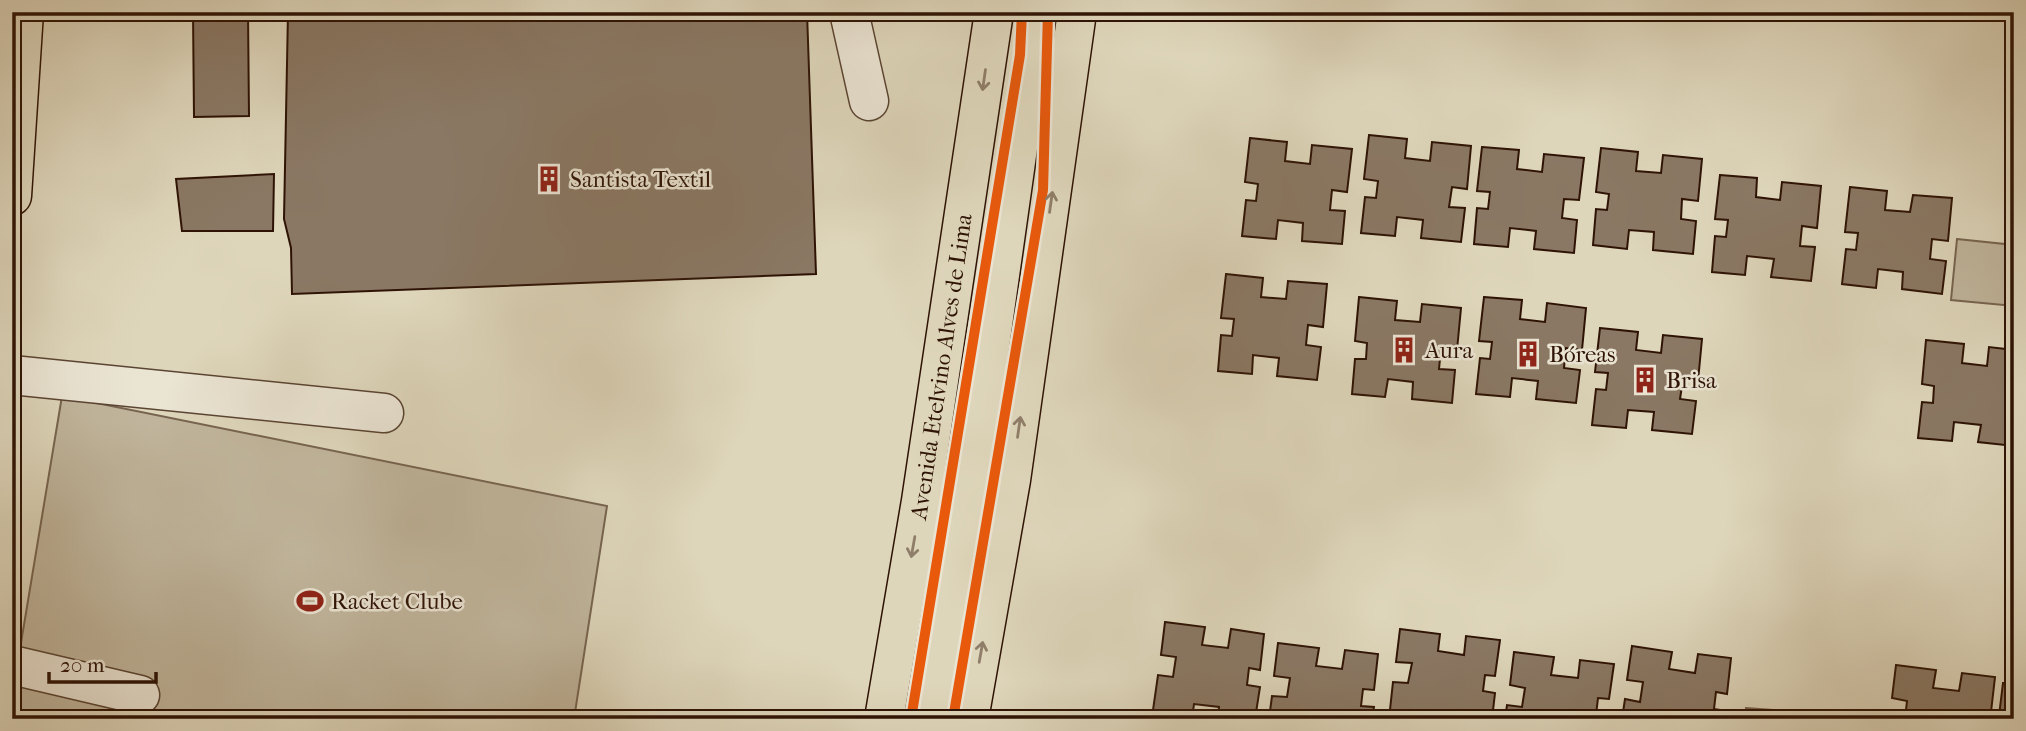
<svg xmlns="http://www.w3.org/2000/svg" width="2026" height="731" font-family="'IM FELL French Canon',serif">
  <rect width="100%" height="100%" fill="#ded6bb"/>
  <filter id="stains"><feTurbulence type="fractalNoise" baseFrequency=".00286" numOctaves="4"/><feColorMatrix values="0 0 0 0 .2 0 0 0 0 .09 0 0 0 0 .02 0 0 0 .5 -.17"/></filter>
  <radialGradient id="worn" r=".72"><stop offset=".6" stop-color="#630" stop-opacity="0"/><stop offset="1" stop-color="#630" stop-opacity=".3"/></radialGradient>
  <g fill="#c0b59c" stroke="#776450" stroke-width="2">
    <polygon points="1957,239 2014,245 2014,306 1951,300"/>
    <polygon points="62,396 607,506 574,719 12,719 12,697"/>
    <polygon points="1746,708 1858,716 1858,719 1745,719"/>
  </g>
  <g fill="#8a7864" stroke="#2e1305" stroke-width="2">
    <polygon points="193,12 248,12 249,116 194,117"/>
    <polygon points="288,12 807,12 816,274 292,294 291,248 284,219"/>
    <polygon points="1369,135 1407,139 1405,158 1430,161 1432,142 1471,146 1467,189 1452,187 1449,207 1465,208 1461,242 1421,238 1423,220 1397,217 1395,236 1361,233 1365,197 1376,198 1378,181 1364,179"/>
    <polygon points="1250,138 1287,142 1285,161 1310,164 1312,145 1352,149 1347,192 1332,190 1330,210 1345,211 1342,244 1302,241 1303,223 1278,220 1276,239 1242,236 1246,200 1256,201 1258,184 1245,182"/>
    <polygon points="1482,147 1519,150 1517,169 1542,172 1544,154 1584,158 1579,200 1564,199 1562,218 1577,220 1574,253 1534,249 1536,231 1510,228 1508,247 1474,244 1477,208 1488,209 1490,192 1477,191"/>
    <polygon points="1601,148 1638,152 1636,171 1661,173 1663,155 1702,159 1698,201 1682,199 1681,219 1696,221 1693,254 1653,250 1654,232 1629,230 1627,249 1593,245 1596,209 1607,210 1609,194 1596,192"/>
    <polygon points="274,174 273,231 182,231 176,179"/>
    <polygon points="1720,175 1757,178 1756,197 1780,200 1782,182 1821,186 1817,228 1802,226 1800,246 1815,247 1811,281 1771,277 1774,259 1747,256 1745,275 1712,272 1715,236 1726,237 1728,220 1715,219"/>
    <polygon points="1850,187 1887,191 1885,210 1910,212 1913,195 1952,198 1948,241 1932,239 1930,259 1946,261 1942,294 1902,289 1903,272 1878,269 1876,288 1842,284 1846,249 1856,250 1858,233 1845,232"/>
    <polygon points="1226,274 1263,278 1261,297 1286,299 1288,281 1327,284 1323,327 1308,325 1306,345 1321,347 1317,380 1277,376 1279,358 1253,355 1252,374 1218,371 1221,335 1232,336 1234,319 1221,318"/>
    <polygon points="1359,297 1397,301 1395,320 1420,322 1422,304 1461,308 1457,350 1441,349 1439,369 1455,370 1452,403 1412,399 1413,382 1388,379 1385,397 1352,394 1355,359 1366,359 1367,343 1355,341"/>
    <polygon points="1484,297 1522,300 1520,319 1545,322 1547,303 1586,308 1582,350 1566,348 1564,368 1580,370 1576,403 1536,399 1538,381 1512,378 1510,397 1476,394 1480,358 1490,359 1492,342 1479,341"/>
    <polygon points="1600,328 1638,332 1636,350 1661,353 1663,335 1702,339 1698,381 1683,379 1680,399 1696,401 1692,434 1652,430 1654,412 1628,410 1626,428 1592,425 1596,389 1606,390 1608,373 1595,372"/>
    <polygon points="1926,340 1964,344 1962,363 1987,366 1989,347 2014,350 2014,392 2009,392 2006,412 2014,412 2014,446 1978,442 1981,425 1954,422 1952,441 1918,438 1922,402 1933,403 1934,386 1922,384"/>
    <polygon points="1165,622 1205,627 1202,645 1228,648 1231,629 1264,634 1260,670 1249,668 1247,685 1260,687 1255,719 1218,719 1219,707 1194,704 1192,719 1152,717 1158,675 1173,677 1176,657 1161,655"/>
    <polygon points="1400,629 1440,634 1438,651 1464,655 1466,636 1500,640 1495,676 1485,675 1483,691 1495,693 1492,719 1454,719 1454,713 1430,710 1429,719 1389,719 1393,682 1408,683 1412,663 1396,662"/>
    <polygon points="1278,643 1319,648 1316,666 1342,669 1345,650 1378,654 1374,690 1363,689 1361,706 1374,707 1372,719 1269,719 1272,696 1287,697 1290,678 1274,676"/>
    <polygon points="1632,646 1672,652 1669,669 1695,673 1698,654 1731,658 1727,694 1716,692 1714,709 1727,711 1726,719 1622,719 1625,699 1640,702 1643,682 1627,680"/>
    <polygon points="1514,652 1554,657 1551,675 1578,678 1580,660 1614,664 1609,699 1598,698 1596,715 1609,719 1505,719 1507,705 1522,707 1525,688 1510,685"/>
    <polygon points="1896,665 1936,670 1933,688 1959,691 1962,673 1995,677 1991,712 1980,711 1979,719 1905,719 1907,701 1892,698"/>
    <polygon points="2003,683 2014,684 2014,718 1999,716"/>
  </g>
  <g fill="none" stroke-linecap="round" stroke-linejoin="round">
    <g stroke="#5a4432" stroke-width="41">
      <g id="minor">
        <polyline points="849,12 869,101"/>
        <polyline points="12,375 384,413"/>
        <polyline points="12,665 140,695"/>
      </g>
    </g>
    <g stroke="#2e1305" stroke-width="41">
      <g id="major">
        <polyline points="12,196 24,12"/>
        <path id="s1" d="M884 719 921 501 994 12"/>
        <polyline points="969,719 1011,480 1077,12"/>
      </g>
    </g>
    <use href="#minor" stroke="#eae4d3" stroke-width="38"/>
    <use href="#major" stroke="#ded6bb" stroke-width="38"/>
    <g stroke="#eae4d3" stroke-width="15">
      <g id="cycleway">
        <polyline points="911,719 1020,55 1022,12"/>
        <polyline points="953,719 1043,190 1048,12"/>
      </g>
    </g>
    <use href="#cycleway" stroke="#e8590c" stroke-width="10"/>
  </g>
  <defs><path id="oneway-shaft" d="M-6 0H5M1.5-3L5.5 0L1.5 3" fill="none" stroke-width="1.6" stroke-linecap="round" stroke-linejoin="round" transform="scale(1.75)"/></defs>
  <g stroke="#8f7e69">
    <use href="#oneway-shaft" transform="translate(984 80) rotate(98)"/>
    <use href="#oneway-shaft" transform="translate(1051 202) rotate(-82)"/>
    <use href="#oneway-shaft" transform="translate(1019 427) rotate(-82)"/>
    <use href="#oneway-shaft" transform="translate(913 547) rotate(100)"/>
    <use href="#oneway-shaft" transform="translate(981 652) rotate(-80)"/>
  </g>
  <defs>
    <g id="building-bare" transform="scale(2.1)"><path d="M-4-6H4V6H1V3H-1V6H-4ZM-2.5-4.3h1.7v1.8h-1.7ZM.8-4.3h1.7v1.8H.8ZM-2.5-1h1.7V.8h-1.7ZM.8-1h1.7V.8H.8Z" fill="#8f2418" stroke="#eae4d3" stroke-width="2.5" paint-order="stroke"/></g>
    <g id="stadium-bare" transform="scale(2.1)"><path d="M0-5a6.5 5 0 1 0 0 10a6.5 5 0 1 0 0-10ZM-3.5-1.8h7v3.6h-7Z" fill="#8f2418" stroke="#eae4d3" stroke-width="2.5" paint-order="stroke"/></g>
  </defs>
  <g fill-rule="evenodd">
    <use href="#building-bare" x="549" y="179"/>
    <use href="#building-bare" x="1404" y="350"/>
    <use href="#building-bare" x="1528" y="354"/>
    <use href="#building-bare" x="1645" y="380"/>
    <use href="#stadium-bare" x="310" y="601"/>
  </g>
  <g text-anchor="middle" dominant-baseline="central" stroke-width="5" stroke-linejoin="round" paint-order="stroke">
    <g font-size="23" fill="#2e1305" stroke="#eae4d3" text-anchor="start">
      <text x="570" y="179">Santista Textil</text>
      <text x="1425" y="350">Aura</text>
      <text x="1549" y="354">Bóreas</text>
      <text x="1666" y="380">Brisa</text>
      <text x="331" y="601">Racket Clube</text>
    </g>
    <g font-size="23" fill="#2e1305" stroke="#eae4d3">
      <text stroke="none"><textPath href="#s1" startOffset="357">Avenida Etelvino Alves de Lima</textPath></text>
    </g>
  </g>
  <rect width="2026" height="731" fill="none" stroke="#ded6bb" stroke-width="42"/>
  <rect x="14" y="14" width="1998" height="703" fill="none" stroke="#2e1305" stroke-width="3.5"/>
  <rect x="21" y="21" width="1984" height="689" fill="none" stroke="#2e1305" stroke-width="2"/>
  <path d="M49 672v10h107v-10" fill="none" stroke="#2e1305" stroke-width="3.5"/>
  <text x="60" y="672" font-size="21" fill="#2e1305" stroke="#eae4d3" stroke-width="5" paint-order="stroke">20 m</text>
  <rect width="100%" height="100%" filter="url(#stains)"/>
  <rect width="100%" height="100%" fill="url(#worn)"/>
</svg>
